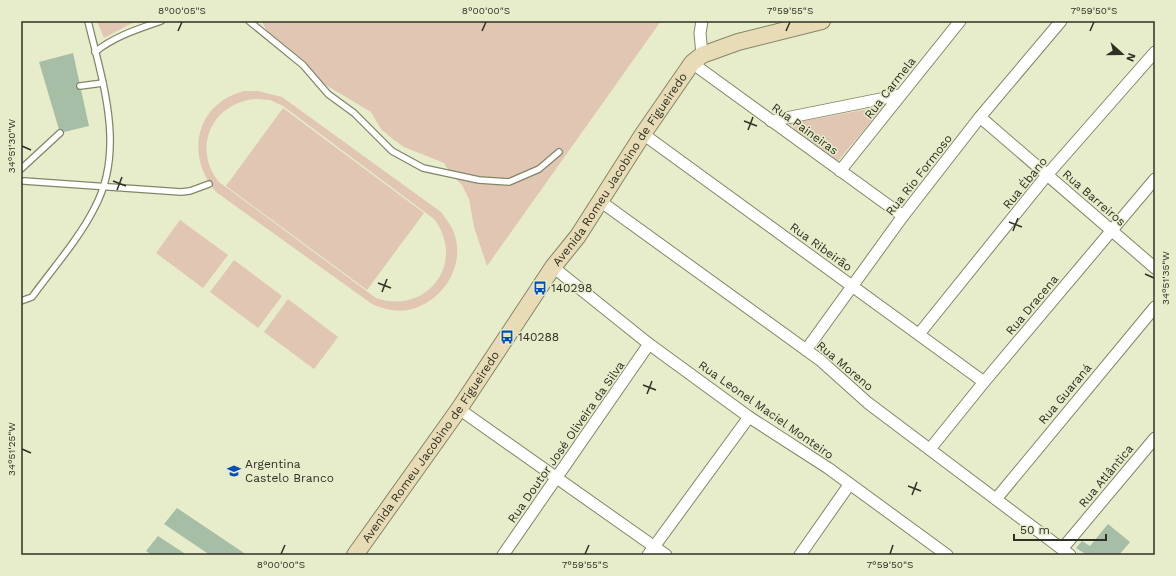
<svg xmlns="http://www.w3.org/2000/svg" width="1176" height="576" font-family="'Work Sans',sans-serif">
  <rect width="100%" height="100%" fill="#e7edcb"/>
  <g fill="#e0c6b3" fill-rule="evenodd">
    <polygon points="97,21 136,21 104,38"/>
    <polygon points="263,21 661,21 487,266 474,227 469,199 462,185 451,174 444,163 404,147 394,140 381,129 371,112 314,78 303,65 278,48 263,24"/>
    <path d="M244 91H258L282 97 441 212C446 219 453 227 455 236 465 269 440 304 408 310 396 312 383 309 372 304L216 192C185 156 195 104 244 91ZM256 99 270 100 283 106 434 219C467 262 427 316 376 298L219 182C191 147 213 102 256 99Z"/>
    <polygon points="884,106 837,162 788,124"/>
    <polygon points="283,108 424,213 367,290 226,186"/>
    <polygon points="180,220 228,255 203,288 156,253"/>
    <polygon points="234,260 282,296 258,328 210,292"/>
    <polygon points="288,299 338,337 314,369 264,332"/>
  </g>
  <g fill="#a6bea5">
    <polygon points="73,53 89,126 60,133 39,62"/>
    <polygon points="177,508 247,555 210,555 164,524"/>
    <polygon points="1108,524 1130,542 1119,555 1087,555 1076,548 1082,541 1090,546"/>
    <polygon points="158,536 187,555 152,555 146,551"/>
  </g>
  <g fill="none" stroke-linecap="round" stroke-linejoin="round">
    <g stroke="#828667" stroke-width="8">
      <g id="lane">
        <polyline points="249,21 303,65 328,94 354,113 392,151 423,168 479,180 509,182 539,169 559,152"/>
        <path d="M95 52C115 36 138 29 161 21"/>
        <polyline points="80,86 103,83"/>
        <polyline points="21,169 60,133"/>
        <polyline points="24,181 181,192 190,191 209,184"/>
        <path d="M21 301 32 297C53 268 79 239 95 207 126 149 102 80 88 21"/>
      </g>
    </g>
    <g stroke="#828667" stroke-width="13">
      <g id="street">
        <polyline points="702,21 700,33 702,55"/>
        <polyline points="692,63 903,216"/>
        <polyline points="980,117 1155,268"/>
        <polyline points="771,121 900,95"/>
        <polyline points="643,134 984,382"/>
        <polyline points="840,171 960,21"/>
        <polyline points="600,201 820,360 868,403 1070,555"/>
        <polyline points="553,267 649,344 749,417 828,468 947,555"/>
        <polyline points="919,334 1047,175 1155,52"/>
        <polyline points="806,350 903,216 980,117 1061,21"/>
        <polyline points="459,409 666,555"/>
        <polyline points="930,449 984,382 1155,179"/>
        <polyline points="996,499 1155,307"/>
        <polyline points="1062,549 1155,438"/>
        <polyline points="503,555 649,344"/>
        <polyline points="648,555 749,417"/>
        <polyline points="800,555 849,485"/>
      </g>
    </g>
    <g stroke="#828667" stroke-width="18">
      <g id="secondary">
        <path id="s1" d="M355 555 459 409 553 267 578 236 643 134 692 63 702 55 738 42 822 21"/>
      </g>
    </g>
    <use href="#lane" stroke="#fff" stroke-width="5.5"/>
    <use href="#street" stroke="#fff" stroke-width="11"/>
    <use href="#secondary" stroke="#e8dcb7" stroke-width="16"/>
  </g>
  <path fill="none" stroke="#2f3124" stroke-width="1.5" d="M178 31 182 22M482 31 486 22M786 31 790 22M1090 31 1094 22M744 121 757 126M748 130 753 117M22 146 31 150M113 181 126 186M117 190 122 177M1009 222 1022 227M1013 231 1018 218M1145 274 1154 278M378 283 391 288M382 292 387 279M643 385 656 390M647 394 652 381M22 449 31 453M908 486 921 491M912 495 917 482M281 554 285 545M585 554 589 545M890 554 893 545"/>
  <defs>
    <g id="bus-bare" transform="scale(1.08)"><path d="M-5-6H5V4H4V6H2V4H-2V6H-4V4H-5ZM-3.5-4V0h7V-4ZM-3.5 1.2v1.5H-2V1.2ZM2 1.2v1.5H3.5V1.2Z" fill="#004eb8" stroke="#e7edcb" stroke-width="2.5" paint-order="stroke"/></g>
    <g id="school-bare" transform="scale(1.08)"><path d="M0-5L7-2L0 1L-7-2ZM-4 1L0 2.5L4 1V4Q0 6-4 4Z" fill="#004eb8" stroke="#e7edcb" stroke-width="2.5" paint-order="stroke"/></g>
  </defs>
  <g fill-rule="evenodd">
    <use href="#bus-bare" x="540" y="288"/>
    <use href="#bus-bare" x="507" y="337"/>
    <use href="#school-bare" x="234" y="471"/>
  </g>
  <g text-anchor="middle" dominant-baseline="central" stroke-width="3" stroke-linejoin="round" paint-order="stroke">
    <g font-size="12" fill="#2f3124" stroke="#e7edcb">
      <text transform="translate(890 88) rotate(-52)">Rua Carmela</text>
      <text transform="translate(805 129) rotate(36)">Rua Paineiras</text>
      <text stroke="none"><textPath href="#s1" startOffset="468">Avenida Romeu Jacobino de Figueiredo</textPath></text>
      <text transform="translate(919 175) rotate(-52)">Rua Rio Formoso</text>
      <text transform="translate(1025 183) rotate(-51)">Rua Ébano</text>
      <text transform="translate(1094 198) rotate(41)">Rua Barreiros</text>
      <text transform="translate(821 247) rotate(36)">Rua Ribeirão</text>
      <text transform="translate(1032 305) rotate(-50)">Rua Dracena</text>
      <text transform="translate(845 366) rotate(40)">Rua Moreno</text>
      <text transform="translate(1065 394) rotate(-50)">Rua Guaraná</text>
      <text transform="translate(766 410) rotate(35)">Rua Leonel Maciel Monteiro</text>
      <text transform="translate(566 442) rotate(-55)">Rua Doutor José Oliveira da Silva</text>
      <text stroke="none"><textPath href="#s1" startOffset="132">Avenida Romeu Jacobino de Figueiredo</textPath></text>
      <text transform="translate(1106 476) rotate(-50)">Rua Atlântica</text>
    </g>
    <g font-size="12" fill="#2f3124" stroke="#e7edcb" text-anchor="start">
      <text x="551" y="288">140298</text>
      <text x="518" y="337">140288</text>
      <text x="245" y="464">Argentina<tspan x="245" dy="14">Castelo Branco</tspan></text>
    </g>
  </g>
  <rect width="1176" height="576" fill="none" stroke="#e7edcb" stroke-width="44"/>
  <g transform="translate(1122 54) rotate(111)" stroke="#e7edcb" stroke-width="3" paint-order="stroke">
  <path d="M0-3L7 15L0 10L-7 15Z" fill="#2f3124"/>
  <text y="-6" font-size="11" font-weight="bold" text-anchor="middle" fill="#2f3124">N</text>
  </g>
  <path d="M1014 534v6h92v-6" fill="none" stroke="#2f3124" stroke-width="2"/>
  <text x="1020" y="534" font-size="12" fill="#2f3124" stroke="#e7edcb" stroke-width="3" paint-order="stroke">50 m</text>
  <rect x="22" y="22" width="1132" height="532" fill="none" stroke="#2f3124" stroke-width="1.5"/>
  <g font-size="10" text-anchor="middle" fill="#2f3124">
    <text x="182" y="14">8°00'05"S</text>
    <text x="486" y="14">8°00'00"S</text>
    <text x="790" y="14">7°59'55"S</text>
    <text x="1094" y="14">7°59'50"S</text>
    <text transform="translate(11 146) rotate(-90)" y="4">34°51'30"W</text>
    <text transform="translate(1165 278) rotate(-90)" y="4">34°51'35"W</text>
    <text transform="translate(11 449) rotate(-90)" y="4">34°51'25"W</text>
    <text x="281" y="568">8°00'00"S</text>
    <text x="585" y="568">7°59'55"S</text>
    <text x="890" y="568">7°59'50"S</text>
  </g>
</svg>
